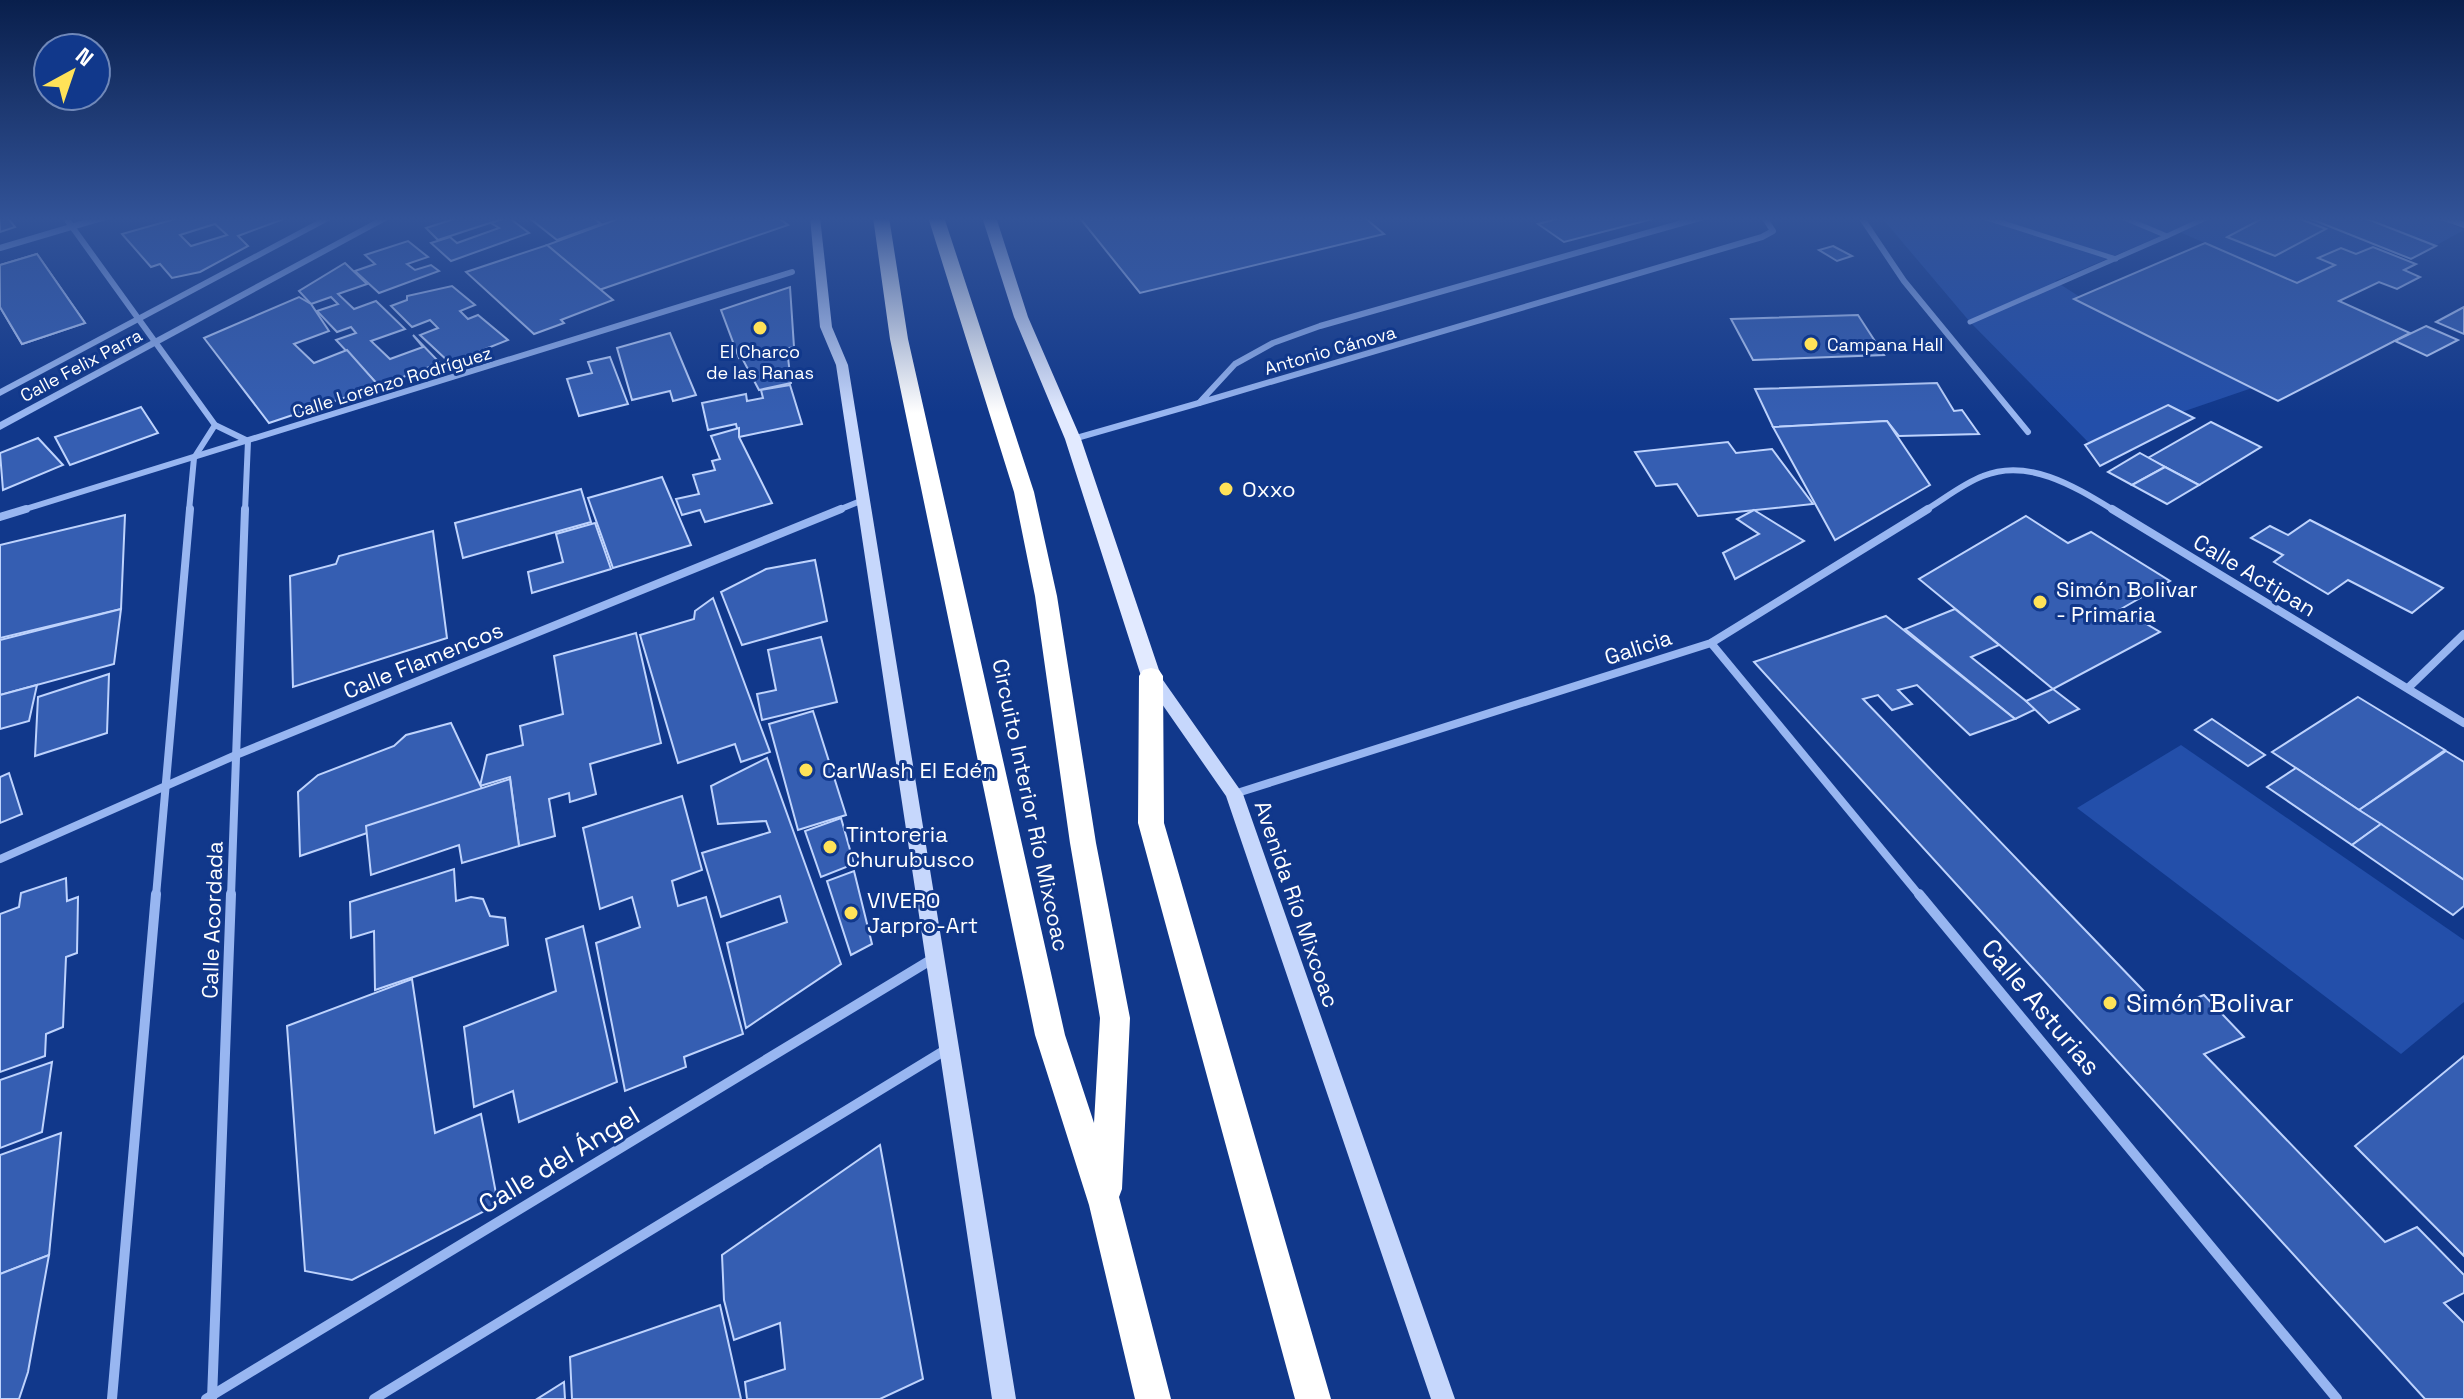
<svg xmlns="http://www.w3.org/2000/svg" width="2464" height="1399" font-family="'Space Grotesk',sans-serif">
  <rect width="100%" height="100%" fill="#11388b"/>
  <g fill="#234faa">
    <polygon points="2436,217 2464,230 2411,259 2373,247 2356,254 2340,248 2319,258 2335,265 2297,283 2175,230 2055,281 2080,297 2075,300 2252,388 2182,412 2167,405 2090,444 1970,322 1882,218"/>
    <polygon points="2181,745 2464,940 2464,1002 2401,1054 2077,808"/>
  </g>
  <g fill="#355eb2" stroke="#bed3fd" stroke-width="2" fill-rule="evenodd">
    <polygon points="0,217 7,217 15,227 0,232"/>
    <path d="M182 217H289L238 236 248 246 200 272 172 278 160 264 151 267 122 234ZM215 224 227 235 191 246 180 235Z"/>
    <polygon points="460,217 508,217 438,240 426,228"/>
    <polygon points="508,217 529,233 451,261 431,243 450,237 457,243 499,228 491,223"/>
    <polygon points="528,217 592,217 601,224 557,240"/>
    <polygon points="623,217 777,217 788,225 599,290 547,245"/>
    <polygon points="1079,217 1364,217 1384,234 1140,293"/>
    <polygon points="1564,217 1660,217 1564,242 1538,224"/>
    <polygon points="2265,217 2295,217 2326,229 2275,256 2227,237"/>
    <polygon points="2306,217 2362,217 2436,246 2411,259"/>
    <polygon points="408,241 428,257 407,264 415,270 431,265 439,271 379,293 355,271 375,264 365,255"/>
    <polygon points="2205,243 2297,283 2335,265 2318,258 2341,248 2356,254 2373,247 2416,264 2404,270 2420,277 2397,289 2379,282 2339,301 2410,333 2278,401 2074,299"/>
    <polygon points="547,245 613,300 561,320 564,323 534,334 466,272"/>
    <polygon points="1833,246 1852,256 1837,261 1819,250"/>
    <polygon points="37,254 85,323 22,344 0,307 0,265"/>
    <polygon points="37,254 85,323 22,344 0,307 0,265"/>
    <polygon points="345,263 367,284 338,294 354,309 376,301 405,329 371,341 390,359 423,347 413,335 440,363 379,386 336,340 356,333 351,327 337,332 317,311 338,304 331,297 311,304 299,291"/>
    <polygon points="452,286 475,305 460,311 468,319 478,315 508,340 450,363 420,335 438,328 430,320 412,327 391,306 407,300 407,296"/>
    <polygon points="790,287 794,347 739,358 721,310"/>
    <polygon points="299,297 311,304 329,331 294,344 314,363 347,350 379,386 269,423 204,338"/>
    <polygon points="2464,307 2464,334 2436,322"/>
    <polygon points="1858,315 1884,355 1753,360 1731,319"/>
    <polygon points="2426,326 2458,340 2427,356 2395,341"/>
    <polygon points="670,333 696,395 673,401 670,391 632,400 617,348"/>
    <polygon points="787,349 791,383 759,390 742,358"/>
    <polygon points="610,357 628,404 579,416 567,379 592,373 588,362"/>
    <polygon points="1937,383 1954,411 1962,410 1979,434 1899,436 1887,421 1773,427 1755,389"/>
    <polygon points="790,385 802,424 739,437 736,424 708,430 702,403 746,394 747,401 763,398 761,390"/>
    <polygon points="2168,405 2194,418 2100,466 2085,445"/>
    <polygon points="141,407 158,433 70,465 55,437"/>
    <polygon points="1887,421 1930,485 1835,540 1773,427"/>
    <polygon points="2211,422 2261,447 2199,485 2148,458"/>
    <polygon points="739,428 739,437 772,503 705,522 700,510 682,515 676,499 699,494 693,475 715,470 712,461 720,459 711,436"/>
    <polygon points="38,438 63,465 3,490 0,453"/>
    <polygon points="1728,442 1736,453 1772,449 1813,504 1698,516 1677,484 1656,486 1635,452"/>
    <polygon points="2140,453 2165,467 2132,485 2108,472"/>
    <polygon points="2165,467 2199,485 2167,504 2132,485"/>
    <polygon points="662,477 691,545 613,568 588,498"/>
    <polygon points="581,489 591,522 463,558 455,523"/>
    <polygon points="1754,510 1804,541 1735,579 1723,553 1759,534 1737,519"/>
    <polygon points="125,515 121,609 0,638 0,545"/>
    <polygon points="2026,516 2068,543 2091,532 2170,581 2121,609 2160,632 2053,689 1919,579"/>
    <polygon points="2310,520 2443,588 2412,613 2348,580 2328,594 2274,562 2283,555 2251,538 2270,526 2288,535"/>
    <polygon points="595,523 611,569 532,593 528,572 563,562 556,534"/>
    <polygon points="433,531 447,638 293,687 290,576 336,564 339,556"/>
    <polygon points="815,560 827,621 742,645 721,592 766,569"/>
    <polygon points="713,598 770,752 741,762 735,744 678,763 640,635 694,619 695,611"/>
    <polygon points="121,609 114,664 0,695 0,640"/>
    <polygon points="1955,609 1999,645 1971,657 2036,709 2015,719 1905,629"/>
    <polygon points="1886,616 2015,719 1970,735 1917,685 1898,690 1912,704 1892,710 1878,695 1863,699 2163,1011 2204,995 2244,1037 2204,1054 2385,1242 2417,1227 2464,1275 2464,1293 2444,1303 2464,1323 2464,1399 2425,1399 1754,662"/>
    <polygon points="636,633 661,743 590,764 596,794 570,802 569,793 549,799 555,836 519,846 510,777 480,786 487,755 523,745 520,726 563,714 554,656"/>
    <polygon points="821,637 837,702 762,720 757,694 776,690 768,650"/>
    <polygon points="109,674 107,733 35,756 38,697"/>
    <polygon points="37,685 29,721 0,729 0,695"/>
    <polygon points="2053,689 2079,709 2049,723 2026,701"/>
    <polygon points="2358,697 2445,750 2359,810 2272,752"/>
    <polygon points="813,711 846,815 798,830 769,724"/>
    <polygon points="2212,719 2265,755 2248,766 2195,730"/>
    <polygon points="451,723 484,793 300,856 298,792 318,775 394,746 406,735"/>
    <polygon points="2446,751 2464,762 2464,880 2359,810"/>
    <polygon points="767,758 841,964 746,1028 727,943 787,922 780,896 721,917 702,853 770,832 766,821 718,824 711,786"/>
    <polygon points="2296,768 2359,810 2381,824 2352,845 2267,787"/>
    <polygon points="9,773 22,814 0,823 0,777"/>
    <polygon points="510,779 519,846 462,863 459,845 371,875 366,826"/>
    <polygon points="682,796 702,870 672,881 678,906 706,897 743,1034 684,1057 686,1067 625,1091 596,943 640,927 632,897 600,909 583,828"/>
    <polygon points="841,818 854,864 821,877 805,831"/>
    <polygon points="2381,824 2464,880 2464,906 2453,915 2352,845"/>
    <polygon points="454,869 456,901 471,897 483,899 490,916 505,918 508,945 375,990 374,931 351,938 350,902"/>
    <polygon points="854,871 872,944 851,955 827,881"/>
    <polygon points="66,878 67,901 78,897 77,953 66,957 63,1027 46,1034 45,1056 0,1072 0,914 19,907 21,893"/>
    <polygon points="583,926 617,1082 519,1122 513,1091 474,1107 464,1027 556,991 546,939"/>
    <polygon points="412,979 435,1133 481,1114 498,1204 352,1280 305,1271 287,1026"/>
    <polygon points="2464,1056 2464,1256 2355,1146"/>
    <polygon points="52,1062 42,1132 0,1148 0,1080"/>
    <polygon points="61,1133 49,1255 0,1274 0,1155"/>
    <polygon points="880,1145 923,1379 880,1399 747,1399 745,1382 785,1369 780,1323 734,1340 724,1300 722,1255"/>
    <polygon points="49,1255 28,1372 19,1399 0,1399 0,1274"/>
    <polygon points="720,1305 741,1399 572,1399 570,1357"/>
    <polygon points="564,1382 565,1399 537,1399"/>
  </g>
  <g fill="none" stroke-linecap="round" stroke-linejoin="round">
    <g stroke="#98b6f1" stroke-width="5">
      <polyline points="1984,217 2116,259"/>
      <polyline points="2167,236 2208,217"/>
      <polyline points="1970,322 2167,236 2122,217"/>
    </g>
    <g stroke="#98b6f1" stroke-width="6">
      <polyline points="65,217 215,425 248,441 245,511"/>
      <polyline points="1703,217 1320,326 1273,343 1235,364 1199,403 1762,237 1773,231 1764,217"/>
      <polyline points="1861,217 1904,281 2028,432"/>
      <polyline points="2441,217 2464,225"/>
      <polyline points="0,248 105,217"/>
      <polyline points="1073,439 1199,403"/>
      <polyline points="19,511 792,272"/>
      <polyline points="189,511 194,458 215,425"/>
      <polyline points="836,511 863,500"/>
      <path d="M1924 511C1943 500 1962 484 1983 476 2029 457 2077 488 2115 511"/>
    </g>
    <g stroke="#98b6f1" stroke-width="8">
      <polyline points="2112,509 2464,723"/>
      <polyline points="0,517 26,509"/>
      <polyline points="1711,643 1920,896"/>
      <polyline points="2408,688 2464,634"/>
      <polyline points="1234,794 1711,643 1928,509"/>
      <polyline points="0,859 236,755 841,509"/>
      <polyline points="156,896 190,509"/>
      <polyline points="231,896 245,509"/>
    </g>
    <g stroke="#98b6f1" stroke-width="10">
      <polyline points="1919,894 2337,1399"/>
      <polyline points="112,1399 156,894"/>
      <polyline points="206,1399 934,958"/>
      <polyline points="212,1399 231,894"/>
      <polyline points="374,1399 947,1049"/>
    </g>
    <g fill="#98b6f1" fill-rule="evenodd">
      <polygon points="324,217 336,217 0,396 0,389"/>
      <polygon points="381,217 393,217 0,430 0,422"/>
    </g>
    <g fill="#c6d7fc" fill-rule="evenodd">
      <polygon points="810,217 820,217 832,327 848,365 1016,1399 992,1399 836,365 820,327"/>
      <polygon points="1152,671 1158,673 1243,794 1455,1399 1431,1399 1226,796 1146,681 1144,677 1146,673"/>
    </g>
    <polygon fill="#e2eaff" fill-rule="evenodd" points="982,217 996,217 1028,317 1081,439 1161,676 1158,681 1144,681 1141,676 1065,439 1014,317"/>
    <g fill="#fff" fill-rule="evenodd">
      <polygon points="873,217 889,217 908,339 1065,1035 1094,1123 1100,1018 1070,843 1035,596 1014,492 928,217 944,217 1034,492 1057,596 1096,843 1130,1018 1122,1189 1119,1197 1171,1399 1135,1399 1089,1205 1035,1035 890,339"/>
      <polygon points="1151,668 1159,670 1163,676 1164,823 1331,1399 1295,1399 1138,823 1139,676 1143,670"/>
    </g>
  </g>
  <linearGradient id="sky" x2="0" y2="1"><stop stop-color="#091f4c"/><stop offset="0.53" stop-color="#325398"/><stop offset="1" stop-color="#325398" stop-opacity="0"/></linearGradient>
  <rect width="2464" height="413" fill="url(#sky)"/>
  <g fill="#ffe258" stroke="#11388b" stroke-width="3">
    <circle cx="760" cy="328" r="8"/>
    <circle cx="1811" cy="344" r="8"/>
    <circle cx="1226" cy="489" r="8"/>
    <circle cx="2040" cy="602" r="8"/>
    <circle cx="806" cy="770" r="8"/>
    <circle cx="830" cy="847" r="8"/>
    <circle cx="851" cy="913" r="8"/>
    <circle cx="2110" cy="1003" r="8"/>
  </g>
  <g text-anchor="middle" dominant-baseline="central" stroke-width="6" stroke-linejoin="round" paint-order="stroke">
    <g font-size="18" fill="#fff" stroke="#11388b" text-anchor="start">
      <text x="1827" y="344">Campana Hall</text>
      <text x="760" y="351" text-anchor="middle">El Charco<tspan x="760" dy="21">de las Ranas</tspan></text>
    </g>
    <g font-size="18" fill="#fff" stroke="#11388b">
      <text transform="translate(1330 350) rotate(-16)">Antonio Cánova</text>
      <text transform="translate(81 365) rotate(-28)">Calle Felix Parra</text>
      <text transform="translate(392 382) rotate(-17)">Calle Lorenzo Rodríguez</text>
    </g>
    <g font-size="22" fill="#fff" stroke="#11388b" text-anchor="start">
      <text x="1242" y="489">Oxxo</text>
      <text x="2056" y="589">Simón Bolivar<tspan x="2056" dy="25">- Primaria</tspan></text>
      <text x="822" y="770">CarWash El Edén</text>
      <text x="846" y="834">Tintoreria<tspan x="846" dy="25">Churubusco</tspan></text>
      <text x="867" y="900">VIVERO<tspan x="867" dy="25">Jarpro-Art</tspan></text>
    </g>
    <g font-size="22" fill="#fff" stroke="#11388b">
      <text transform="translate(2255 575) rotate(31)">Calle Actipan</text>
      <text transform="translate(1638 647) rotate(-18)">Galicia</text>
      <text transform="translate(423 660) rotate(-22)">Calle Flamencos</text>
      <text transform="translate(1031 805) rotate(78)">Circuito Interior Río Mixcoac</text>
      <text transform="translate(1297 904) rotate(71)">Avenida Río Mixcoac</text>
      <text transform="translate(212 920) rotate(-88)">Calle Acordada</text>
    </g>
    <g font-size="26" fill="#fff" stroke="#11388b" text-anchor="start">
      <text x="2126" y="1003">Simón Bolivar</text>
    </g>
    <g font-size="26" fill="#fff" stroke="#11388b">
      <text transform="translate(2041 1007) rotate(50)">Calle Asturias</text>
      <text transform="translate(559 1160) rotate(-31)">Calle del Ángel</text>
    </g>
  </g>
  <g transform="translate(72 72) rotate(40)"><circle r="38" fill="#11388b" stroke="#7088b9" stroke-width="2"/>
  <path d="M0-6L14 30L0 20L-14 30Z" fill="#ffe258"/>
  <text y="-12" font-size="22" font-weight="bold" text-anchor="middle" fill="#ffffff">N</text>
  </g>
</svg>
